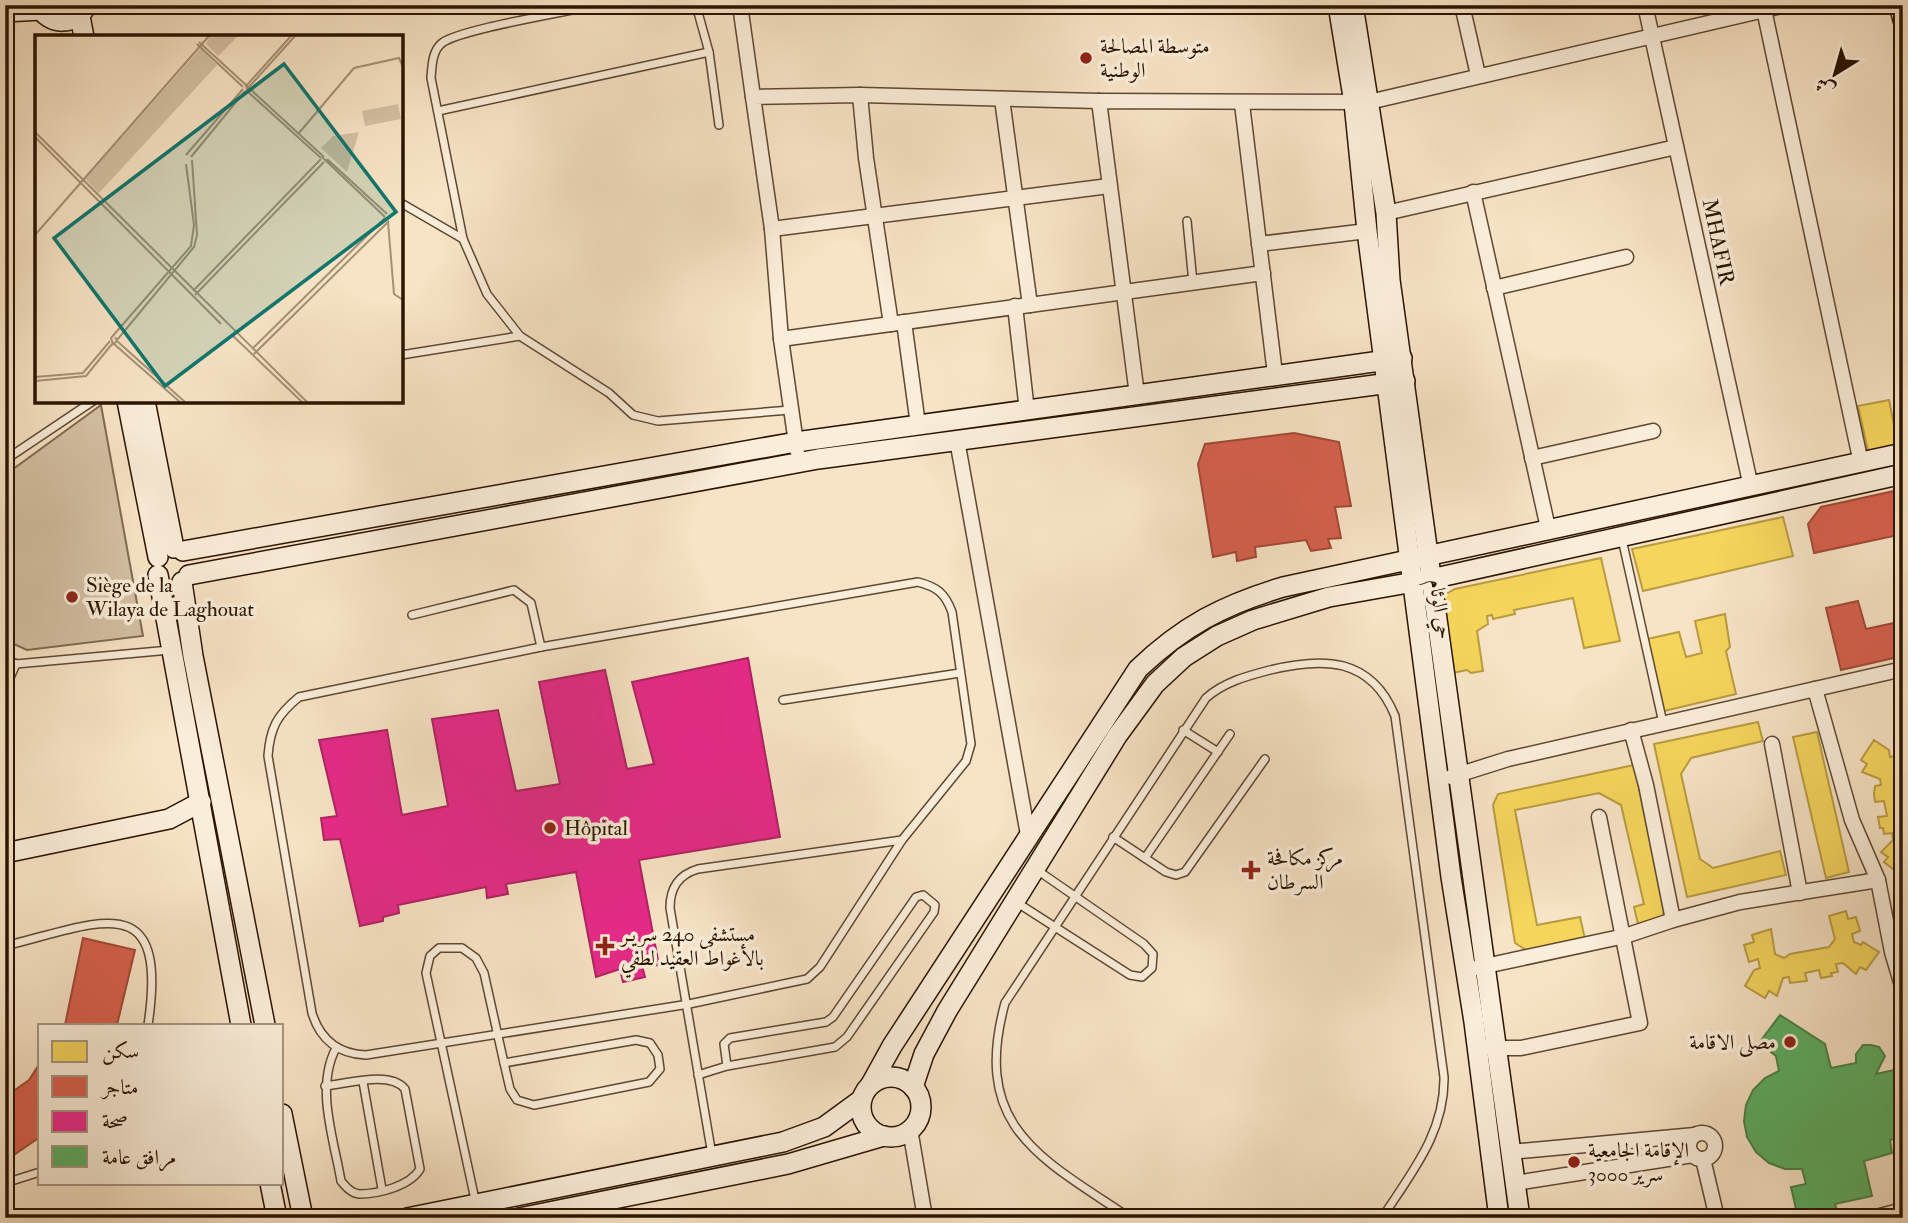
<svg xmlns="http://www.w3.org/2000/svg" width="1908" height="1223" font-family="'IM FELL Double Pica',Amiri,serif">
  <rect width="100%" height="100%" fill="#f7e3c5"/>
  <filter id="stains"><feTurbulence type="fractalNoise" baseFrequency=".00286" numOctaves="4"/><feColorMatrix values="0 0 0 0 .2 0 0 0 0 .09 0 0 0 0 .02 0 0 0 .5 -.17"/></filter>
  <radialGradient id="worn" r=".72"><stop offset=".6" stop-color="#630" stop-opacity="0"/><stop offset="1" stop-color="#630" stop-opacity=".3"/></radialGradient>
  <polygon fill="#d4c0a4" stroke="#7f6a52" stroke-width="2" points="101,405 143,636 27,650 5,640 5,475"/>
  <g fill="#f6d55c" stroke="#b99b40" stroke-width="2">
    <polygon points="1889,400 1898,445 1868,451 1858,406"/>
    <polygon points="1783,517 1793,556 1643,591 1632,549"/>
    <polygon points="1601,558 1620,641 1584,648 1573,598 1514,610 1515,614 1493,619 1492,615 1487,616 1488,624 1477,631 1483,671 1471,673 1467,670 1452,673 1442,599 1446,594 1455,589"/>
    <polygon points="1725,614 1730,647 1726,651 1736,694 1664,711 1647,639 1679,632 1686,657 1702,653 1695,621"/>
    <polygon points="1758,722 1763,741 1691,758 1681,774 1700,859 1713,868 1780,851 1786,875 1687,897 1654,744"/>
    <polygon points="1817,732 1849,872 1826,878 1793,737"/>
    <polygon points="1874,740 1889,750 1890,757 1900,755 1898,746 1903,744 1903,777 1900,781 1903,788 1902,876 1884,862 1888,857 1881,852 1893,840 1892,833 1884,834 1883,828 1880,828 1878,817 1887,816 1884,801 1875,802 1874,794 1875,786 1881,785 1880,779 1862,772 1867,764 1861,760"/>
    <polygon points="1634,765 1665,910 1661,919 1638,924 1634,907 1644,904 1621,805 1599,793 1515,810 1537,925 1580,917 1585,939 1526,950 1515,943 1493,805 1498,794"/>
    <polygon points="1846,911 1848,919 1856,917 1860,931 1852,934 1854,942 1861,945 1863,942 1879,952 1866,970 1860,967 1856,974 1843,963 1836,964 1838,972 1831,973 1832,976 1821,978 1819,970 1805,973 1807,981 1790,983 1789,977 1783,978 1777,996 1769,991 1765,998 1745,986 1754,970 1760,968 1758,959 1749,962 1744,945 1754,942 1752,935 1771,929 1775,954 1784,958 1790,954 1829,947 1835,939 1829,916"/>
  </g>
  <g fill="#d6604d" stroke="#a24936" stroke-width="2">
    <polygon points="1294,433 1339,442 1351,506 1335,507 1341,538 1328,539 1331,548 1311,551 1306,540 1255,547 1256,557 1237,561 1236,552 1213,557 1198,464 1205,444"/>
    <polygon points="1903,489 1903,534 1814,553 1808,524 1821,507"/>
    <polygon points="1858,601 1866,629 1903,621 1903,656 1841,670 1826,608"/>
    <polygon points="83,938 135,950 117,1025 65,1025"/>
    <polygon points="40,1063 40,1137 5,1161 5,1097 29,1080"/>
  </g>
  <polygon fill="#e7298a" stroke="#ae2361" stroke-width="2" points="748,658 780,837 639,860 659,965 642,966 645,977 623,982 620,969 596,977 576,872 506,884 508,894 487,898 486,887 398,905 399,913 383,917 383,921 360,926 340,839 324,840 321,818 337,816 319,740 387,730 402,815 448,806 432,719 498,710 516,791 560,784 539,682 605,670 627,769 654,764 632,682"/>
  <polygon fill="#5aae61" stroke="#4c8044" stroke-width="2" points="1780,1015 1825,1044 1831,1068 1856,1063 1856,1054 1863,1045 1871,1045 1879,1047 1885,1056 1876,1074 1899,1069 1903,1087 1903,1137 1890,1140 1892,1153 1864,1161 1872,1196 1835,1204 1839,1218 1798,1218 1791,1187 1806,1184 1802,1169 1785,1169 1769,1163 1756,1152 1747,1137 1744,1121 1746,1105 1753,1090 1765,1078 1779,1071 1776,1056 1759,1043"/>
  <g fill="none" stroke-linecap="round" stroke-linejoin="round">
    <g stroke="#5d4831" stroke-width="10">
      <g id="lane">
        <path d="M596 5C568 12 460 29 442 43 432 51 432 66 431 78L463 239 487 294 520 336 609 393 633 415 658 421 790 410"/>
        <polyline points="696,5 709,52 719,125"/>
        <polyline points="438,111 709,52"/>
        <polyline points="401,203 463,239"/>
        <polyline points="1187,221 1193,283"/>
        <polyline points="401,355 520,336"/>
        <polyline points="5,460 93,401"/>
        <polyline points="1622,539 1663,723"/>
        <path d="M918 582C937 587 945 593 952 612L971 744 966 761 902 840 820 967 807 979 689 1004 366 1055C338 1054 320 1039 312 1013L268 756C270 728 277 715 299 697L541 647Z"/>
        <polyline points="412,615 514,590 531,603 541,647"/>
        <polyline points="5,658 16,664 170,650"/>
        <polyline points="5,689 16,664"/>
        <polyline points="783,700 960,673"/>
        <polyline points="1183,730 1218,752"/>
        <polyline points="1113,837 1166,872 1176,875 1185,872 1265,759"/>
        <polyline points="1145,858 1230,734"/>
        <polyline points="1016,902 1130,975 1142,977 1152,968 1153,954 1144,944 1037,870"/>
        <path d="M5 946C99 923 169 885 148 1025"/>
        <polygon points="636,1040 650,1043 658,1055 660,1069 649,1082 534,1105 517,1100 510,1089 504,1063"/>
        <polyline points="698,1075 727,1066 835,1047 847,1037 934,912 935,905 923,895 916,897 833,1017 826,1022 730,1038 724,1044 727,1066"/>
        <polyline points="363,1082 382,1189"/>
        <path d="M325 1086C347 1084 390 1070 405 1089L420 1169C410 1186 379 1194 359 1194 351 1193 346 1187 341 1181 334 1139 315 1088 336 1048"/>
        <path d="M712 1155 670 908C670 888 678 875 698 869L902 840"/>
        <polyline points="5,1183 40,1172"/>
        <polyline points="479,1218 426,973 430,956 439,948 462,948 476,958 484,973 504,1063"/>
        <path d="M1130 1218C1041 1158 971 1128 1005 1003L1206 698C1224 682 1247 676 1270 670 1323 657 1371 657 1395 716L1444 1077C1445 1133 1411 1173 1382 1218"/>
      </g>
    </g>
    <g stroke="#5d4831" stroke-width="17">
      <g id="street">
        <polyline points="740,5 753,97"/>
        <polyline points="1462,5 1478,75"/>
        <polyline points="1645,5 1751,487"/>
        <polyline points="1763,5 1861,463"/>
        <polyline points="860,95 866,158 891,324"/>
        <polyline points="1002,99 1030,305"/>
        <polyline points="1242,104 1275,374"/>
        <polyline points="1473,192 1548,528"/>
        <polyline points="1386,213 1676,147"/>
        <polyline points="772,229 1109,186"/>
        <polyline points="1259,244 1367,231"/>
        <polyline points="1494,288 1626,257"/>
        <polyline points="1015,306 1027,411"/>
        <polyline points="904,322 918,425"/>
        <polyline points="781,339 1263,273"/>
        <polyline points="1137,395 1099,101 1369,102 1786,5"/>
        <polyline points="957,440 1028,835"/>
        <polyline points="797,450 781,339 772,229 753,97 860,95 1099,101"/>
        <polyline points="1532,458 1653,431"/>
        <polyline points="1815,689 1852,820 1878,880 1892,952 1903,989"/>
        <polyline points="1631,730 1646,785 1673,920"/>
        <polyline points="1772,744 1800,893"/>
        <polyline points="1451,777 1508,759 1903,669"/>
        <polyline points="1476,968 1625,936 1673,920 1740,902 1878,880"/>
        <polyline points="1489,1048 1521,1048 1640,1023 1599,817"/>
        <polyline points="910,1129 925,1218"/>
        <circle cx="1702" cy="1146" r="13"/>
        <polyline points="1510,1152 1695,1135"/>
        <polyline points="1703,1159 1717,1218"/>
        <polyline points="1515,1183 1693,1155"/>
        <polyline points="1872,1218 1903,1210"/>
      </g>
    </g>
    <g stroke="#2a1400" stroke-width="22">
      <g id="secondary">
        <path d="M38 5C49 27 76 26 87 5"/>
        <polyline points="1338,5 1354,103 1367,231 1451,877 1474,1022 1499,1218"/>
        <polyline points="1353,5 1386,213 1390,280 1520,1218"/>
        <polyline points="1899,5 1903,20"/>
        <polyline points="5,12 41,10"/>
        <polyline points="80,16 84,37"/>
        <polyline points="127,401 158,557"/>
        <polyline points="145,401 174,548"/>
        <polyline points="183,551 796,442 1402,358"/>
        <polyline points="158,575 241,1025"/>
        <polyline points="189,575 818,459 1405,381"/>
        <polyline points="182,582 193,656 265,1025"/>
        <polyline points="5,853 169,819 201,802"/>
        <circle cx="891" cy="1107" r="30"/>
        <path d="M871 1084 892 1046 1138 669C1183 626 1223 605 1283 587L1903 453"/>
        <polyline points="913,1087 924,1054 947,1011 1117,736 1155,684 1184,657 1217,636 1253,620 1329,597 1431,579 1903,474"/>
        <polyline points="282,1114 303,1218"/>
        <polyline points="270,1183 277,1218"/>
        <polyline points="407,1218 783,1142 824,1127 861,1100"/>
        <polyline points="519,1218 788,1164 884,1136"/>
      </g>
    </g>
    <use href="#lane" stroke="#faedd9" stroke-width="7"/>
    <use href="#street" stroke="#faedd9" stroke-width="14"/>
    <use href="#secondary" stroke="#faedd9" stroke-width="19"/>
  </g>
  <g fill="#8f2418" stroke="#faedd9" stroke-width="2.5">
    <circle cx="1086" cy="58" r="7"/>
    <circle cx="72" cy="597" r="7"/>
    <circle cx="550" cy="828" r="7"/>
    <path d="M1247.5 859.5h7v7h7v7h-7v7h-7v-7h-7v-7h7z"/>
    <path d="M601.5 935.5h7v7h7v7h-7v7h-7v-7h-7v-7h7z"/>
    <circle cx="1790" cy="1042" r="7"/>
    <circle cx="1574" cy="1162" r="7"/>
  </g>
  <g text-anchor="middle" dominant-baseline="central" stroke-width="7" stroke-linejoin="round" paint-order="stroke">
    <g font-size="21" fill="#2a1400" stroke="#faedd9" text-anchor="start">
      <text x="1100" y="46">متوسطة المصالحة<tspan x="1100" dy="24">الوطنية</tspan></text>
      <text x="86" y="585">Siège de la<tspan x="86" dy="24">Wilaya de Laghouat</tspan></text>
      <text x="564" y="828">Hôpital</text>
      <text x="1267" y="858">مركز مكافحة<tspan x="1267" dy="24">السرطان</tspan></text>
      <text x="621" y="934">مستشفى 240 سريـر<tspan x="621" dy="24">بالأغواط العقيد لطفي</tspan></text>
      <text x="1776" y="1042" text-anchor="end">مصلى الاقامة</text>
      <text x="1588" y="1150">الإقامة الجامعية<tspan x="1588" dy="24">3000 سرير</tspan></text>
    </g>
    <g font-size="21" fill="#2a1400" stroke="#faedd9">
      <text transform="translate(1718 242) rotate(78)">MHAFIR</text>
      <text transform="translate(1440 609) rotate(82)">حي الوئام</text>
    </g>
  </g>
  <g transform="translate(35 35)">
    <rect width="368" height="368" fill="#f7e3c5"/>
    <path d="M175 1H203L183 21 171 9ZM166 13 182 30 64 158 50 144ZM363 69 366 84 330 91 327 76ZM324 97 312 137 286 113 298 101Z" fill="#d4c0a4"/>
    <path fill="none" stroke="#a59076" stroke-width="2" d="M164 7 211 50M162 9 208 52M212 50 256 1M214 52 260 1M214 53 289 122M212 56 211 50 214 52 212 56 286 123M0 97 272 367M264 98 319 33 364 23 368 32M0 102 186 289M151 120 208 54M156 122 210 56M287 122 350 182M292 124 352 179M0 200 174 1M158 256 286 124M160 260 289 127M196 299 267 367M80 302 82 306 78 309 76 303 156 211 159 190 151 129M82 305 159 212 162 200 157 125M82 306 150 367M79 309 145 367M217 314 350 183M219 319 353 187 359 259 368 265M0 342 48 338 75 306M0 346 51 341 77 309"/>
    <path fill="#0f766e" fill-opacity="0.15" stroke="#0f766e" stroke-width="3.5" d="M249 29 361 177 130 351 19 203Z"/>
    <rect width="368" height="368" fill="none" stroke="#2a1400" stroke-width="3.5"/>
  </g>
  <rect width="1908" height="1223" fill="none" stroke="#f7e3c5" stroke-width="28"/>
  <rect x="7" y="7" width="1894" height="1209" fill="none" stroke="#2a1400" stroke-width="3.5"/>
  <rect x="14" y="14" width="1880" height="1195" fill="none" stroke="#2a1400" stroke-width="2"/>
  <rect x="38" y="1024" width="245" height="161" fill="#faedd9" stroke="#a79682" stroke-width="2"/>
  <rect x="52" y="1041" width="35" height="21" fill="#f6d55c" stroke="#a79682" stroke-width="2"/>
  <text x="102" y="1058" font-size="21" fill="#2a1400">سكن</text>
  <rect x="52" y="1076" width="35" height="21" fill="#d6604d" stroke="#a79682" stroke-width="2"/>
  <text x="102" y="1094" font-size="21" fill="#2a1400">متاجر</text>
  <rect x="52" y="1111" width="35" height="21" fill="#e7298a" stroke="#a79682" stroke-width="2"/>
  <text x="102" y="1128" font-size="21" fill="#2a1400">صحة</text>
  <rect x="52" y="1146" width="35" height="21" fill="#5aae61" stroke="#a79682" stroke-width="2"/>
  <text x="102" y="1164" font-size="21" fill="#2a1400">مرافق عامة</text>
  <g transform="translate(1835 74) rotate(217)" stroke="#faedd9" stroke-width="5" paint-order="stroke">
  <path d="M0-5L12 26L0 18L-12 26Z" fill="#2a1400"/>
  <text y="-10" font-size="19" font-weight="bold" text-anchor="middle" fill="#2a1400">ش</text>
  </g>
  <rect width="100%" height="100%" filter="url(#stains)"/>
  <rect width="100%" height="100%" fill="url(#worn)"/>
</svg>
